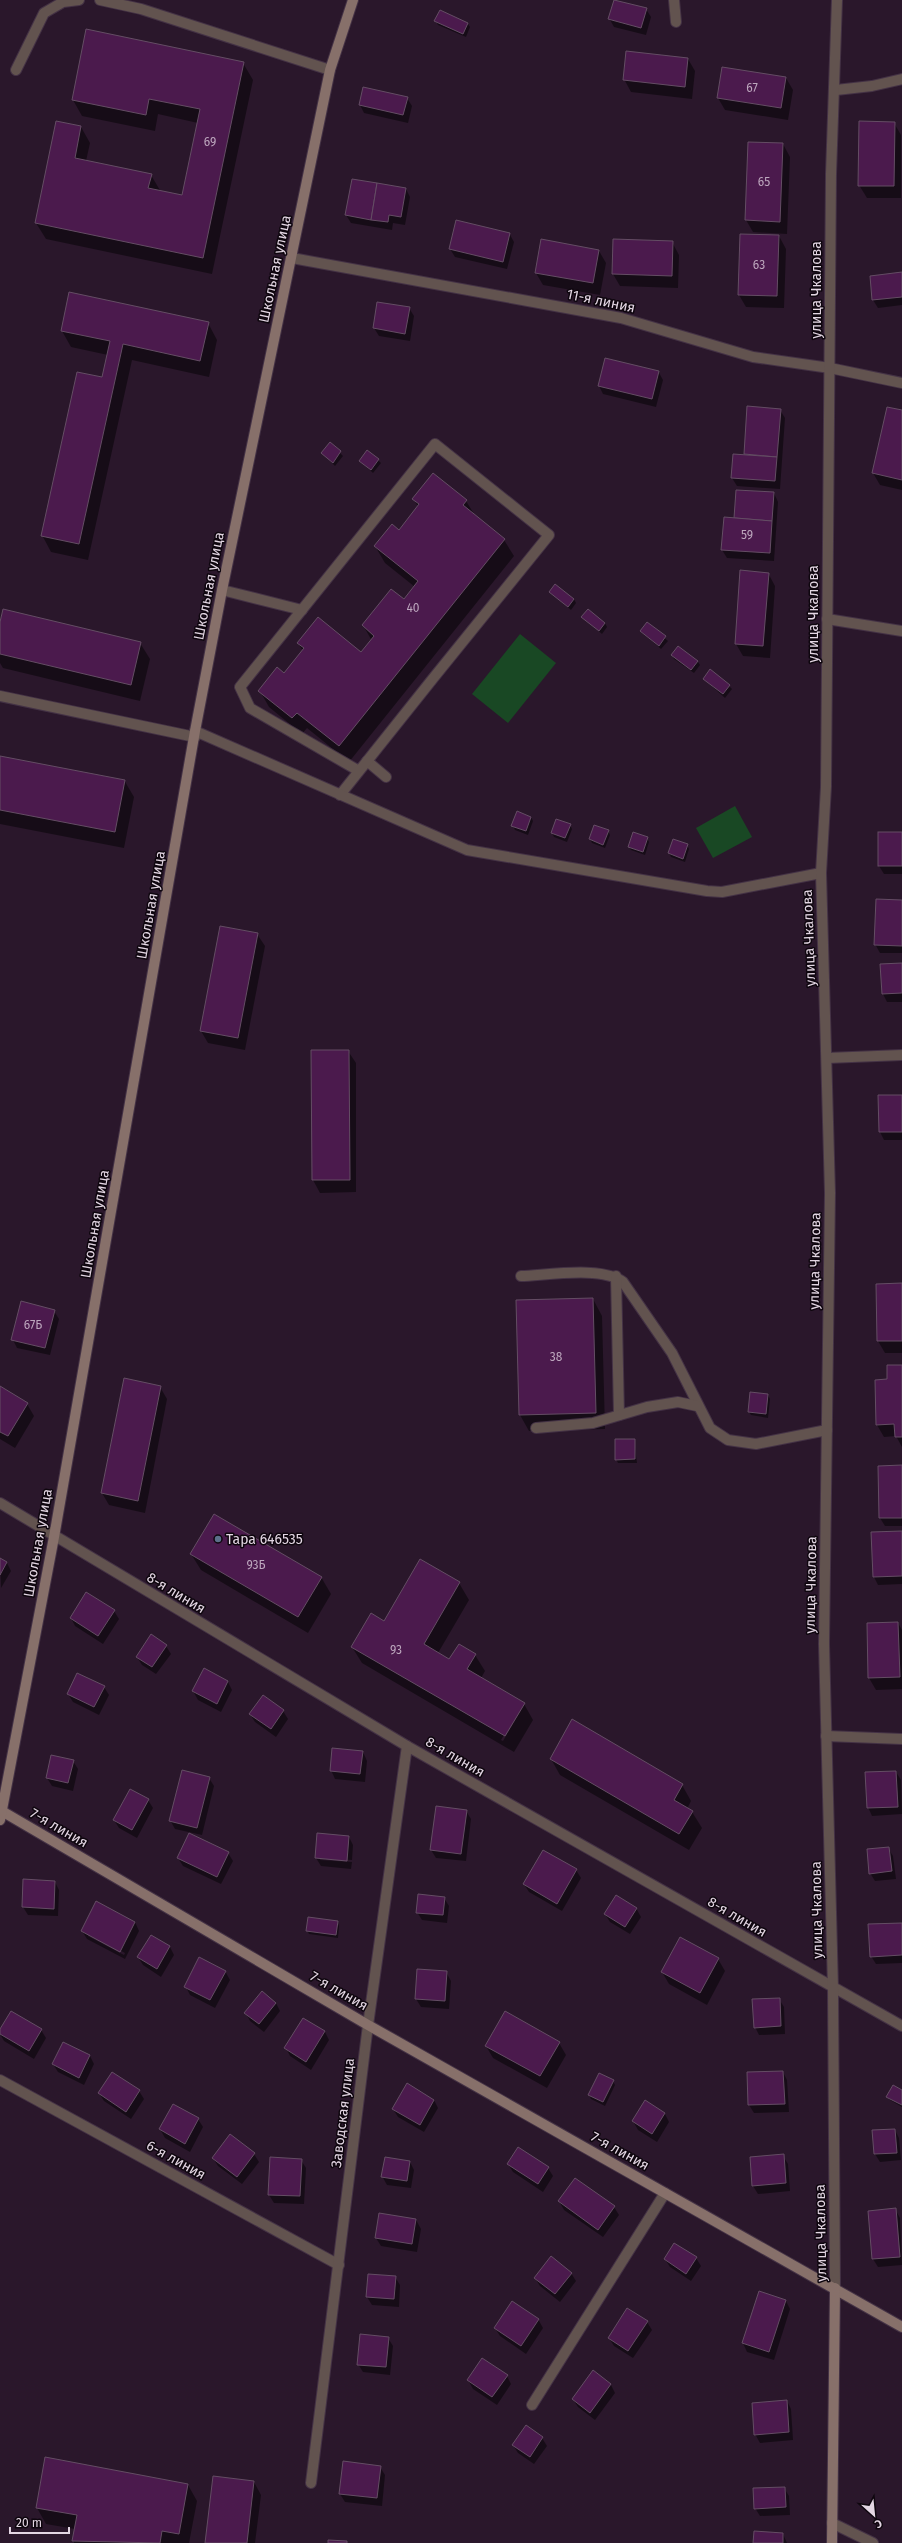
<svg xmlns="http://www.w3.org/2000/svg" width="902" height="2543" font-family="'Fira Sans',sans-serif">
  <rect width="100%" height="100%" fill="#2a172b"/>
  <g fill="#194824">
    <polygon points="520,634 556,663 508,723 472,694"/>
    <polygon points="735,806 752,837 713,858 696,828"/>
  </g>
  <g fill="#0007" fill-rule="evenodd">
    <polygon points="615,0 646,9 651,17 646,35 614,27 609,18"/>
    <polygon points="440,11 468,24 470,27 466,37 438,25 436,21"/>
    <polygon points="688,59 695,71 692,99 631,92 624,79"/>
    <polygon points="243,63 253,80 212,274 46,239 36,223 81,127 90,143 86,161 151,175 161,192 182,196 198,123 158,114 155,131 82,116 73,100"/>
    <polygon points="786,78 793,90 788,120 725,110 718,98"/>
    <polygon points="407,98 412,106 408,123 364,113 360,105"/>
    <polygon points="894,123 901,135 901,198 867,198 859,185"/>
    <polygon points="783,144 790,157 787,234 753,232 746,220"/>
    <polygon points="406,189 410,197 405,225 393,223 392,230 351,223 346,215"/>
    <polygon points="509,233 514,242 507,269 455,257 450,249"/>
    <polygon points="779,236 786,249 784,308 746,307 739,295"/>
    <polygon points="672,242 679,255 678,288 620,286 613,274"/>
    <polygon points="599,251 606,263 600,295 543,285 536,273"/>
    <polygon points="902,273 902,305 878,308 873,300"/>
    <polygon points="378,303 409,308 414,316 410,341 379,336 374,328"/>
    <polygon points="208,323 217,340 209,377 132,360 88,560 51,552 42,535 103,378 108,355 71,347 62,331"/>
    <polygon points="605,359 658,371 663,380 656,407 603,394 599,386"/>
    <polygon points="748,407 780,410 785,418 780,489 737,486 732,478 745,456"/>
    <polygon points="902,411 902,490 880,485 873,473"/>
    <polygon points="330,443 343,456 335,466 322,453"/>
    <polygon points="368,451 381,463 373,473 360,461"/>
    <polygon points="433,474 466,501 476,517 504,540 514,556 349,762 307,728 302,734 269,707 260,691 284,674 303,651 298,643 362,653 372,641 363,625 404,600 415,587 385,563 375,546 399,531 418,507 414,499"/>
    <polygon points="774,493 778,502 774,561 727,558 722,550 735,519"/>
    <polygon points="768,573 775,586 770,658 743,656 736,644"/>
    <polygon points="550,592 574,599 576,603 571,610"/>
    <polygon points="583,617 605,623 607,627 602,634"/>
    <polygon points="647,623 668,641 661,649 641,631"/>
    <polygon points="0,626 140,643 150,659 140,701 3,668 0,663"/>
    <polygon points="678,647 698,662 700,665 694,673 674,659 672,655"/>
    <polygon points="704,679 729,686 732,689 725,698"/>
    <polygon points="0,757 124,780 134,797 124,848 0,824"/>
    <polygon points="531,817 533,821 528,835 515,830 513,826"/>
    <polygon points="570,825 572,829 567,842 554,837 552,833"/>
    <polygon points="608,831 610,835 605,848 592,843 590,839"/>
    <polygon points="902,833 902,874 884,874 879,866"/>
    <polygon points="647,838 649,842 645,855 631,850 629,847"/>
    <polygon points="687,845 689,849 685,862 671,857 669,853"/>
    <polygon points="902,901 902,953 880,953 875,944"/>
    <polygon points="257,934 265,946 245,1050 208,1043 201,1031"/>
    <polygon points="902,964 902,1002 887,1002 883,994 882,965"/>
    <polygon points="312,1051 348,1051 356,1063 356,1192 320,1193 313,1180"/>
    <polygon points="902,1096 902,1140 884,1140 880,1132"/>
    <polygon points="902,1284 902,1353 885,1353 878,1341"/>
    <polygon points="593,1299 602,1316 605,1429 529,1431 520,1415"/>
    <polygon points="54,1311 59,1319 50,1355 17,1348 13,1340"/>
    <polygon points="902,1366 902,1447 896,1436 884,1437 877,1425 876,1381 888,1380"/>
    <polygon points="160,1387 167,1399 145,1513 109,1505 102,1493"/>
    <polygon points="0,1388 27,1404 34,1416 15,1448 0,1439"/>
    <polygon points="768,1395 770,1399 768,1418 751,1415 749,1412"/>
    <polygon points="634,1440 637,1463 618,1463 616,1459"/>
    <polygon points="902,1466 902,1526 885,1526 880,1518"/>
    <polygon points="902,1532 902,1584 878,1585 874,1577"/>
    <polygon points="191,1554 321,1577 331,1594 308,1633 201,1570"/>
    <polygon points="0,1559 7,1563 11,1571 1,1588"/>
    <path d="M420 1560 459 1583 469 1600 438 1653 450 1660 475 1655 485 1671 481 1678 524 1704 533 1720 514 1752 362 1663 352 1647 384 1622ZM519 1710H521L503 1741 501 1740Z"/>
    <polygon points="87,1593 114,1611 119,1619 103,1644 75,1626 71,1618"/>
    <polygon points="898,1623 902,1630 902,1689 876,1690 869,1678"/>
    <polygon points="166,1646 171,1654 156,1674 142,1665 137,1657"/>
    <polygon points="204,1670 228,1682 232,1690 221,1712 198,1700 193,1691"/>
    <polygon points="104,1687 109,1695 99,1715 73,1702 68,1694"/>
    <polygon points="283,1711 288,1719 276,1737 255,1722 250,1714"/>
    <polygon points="363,1752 367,1761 365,1782 335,1779 331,1770"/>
    <polygon points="551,1759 682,1785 691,1801 687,1809 692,1812 702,1828 689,1850 560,1775"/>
    <polygon points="73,1761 78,1769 73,1791 52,1786 47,1778"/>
    <polygon points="896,1772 901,1780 902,1814 872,1816 868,1807"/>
    <polygon points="209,1778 214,1786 202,1835 175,1829 170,1820"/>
    <polygon points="148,1800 153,1808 137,1838 119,1828 114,1820"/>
    <polygon points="466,1811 471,1819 466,1861 436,1858 431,1850"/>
    <polygon points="349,1837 353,1845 352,1860 320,1858 320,1860 352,1862 351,1869 321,1866 316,1858"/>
    <polygon points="888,1848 893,1856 896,1879 875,1881 870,1873"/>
    <polygon points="228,1853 233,1861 221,1884 183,1866 178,1858"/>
    <polygon points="576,1870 581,1878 562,1911 529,1892 524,1884"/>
    <polygon points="55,1882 59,1890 58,1916 28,1915 23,1907"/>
    <polygon points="444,1898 449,1906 447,1923 422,1920 417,1912"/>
    <polygon points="636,1908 641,1917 630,1934 610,1922 605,1914"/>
    <path d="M135 1922 139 1931 125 1959 87 1939 82 1931ZM88 1933 125 1953 124 1955 88 1936Z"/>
    <polygon points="337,1922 339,1926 338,1938 309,1934 307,1930"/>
    <polygon points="902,1924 902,1963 876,1964 871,1956"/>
    <polygon points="151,1936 170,1947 174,1955 161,1977 143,1965 138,1957"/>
    <polygon points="718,1959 725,1971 707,2005 669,1984 662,1972"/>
    <polygon points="225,1971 230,1980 215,2008 190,1995 186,1987"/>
    <polygon points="446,1972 451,1981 449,2009 421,2007 416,1999"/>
    <polygon points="779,1999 784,2007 785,2034 759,2035 755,2027"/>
    <polygon points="276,2003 280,2011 264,2032 250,2021 246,2013"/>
    <polygon points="304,2019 325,2032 329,2040 311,2070 290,2056 286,2048"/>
    <polygon points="41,2030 46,2038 34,2059 4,2041 0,2034 0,2031"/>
    <polygon points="559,2043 566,2055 547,2088 493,2058 486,2046"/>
    <polygon points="64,2044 90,2056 94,2064 84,2085 58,2072 53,2064"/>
    <polygon points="783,2072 787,2080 789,2112 754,2113 749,2105"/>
    <polygon points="113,2073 139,2091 144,2099 131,2119 104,2101 99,2093"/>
    <polygon points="613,2081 615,2085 605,2106 591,2099 589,2095"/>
    <polygon points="902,2091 902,2107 890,2100 887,2097"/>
    <polygon points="434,2100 438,2108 424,2132 398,2117 393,2109"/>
    <polygon points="645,2101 665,2114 669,2122 657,2142 638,2130 633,2121"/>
    <polygon points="173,2105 198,2119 203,2127 190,2152 165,2138 160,2129"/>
    <polygon points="895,2130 899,2138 901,2160 880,2162 875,2154"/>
    <polygon points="254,2154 259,2162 242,2184 218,2166 213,2158"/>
    <polygon points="783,2156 788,2164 790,2191 758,2194 753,2186"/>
    <polygon points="301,2160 306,2168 304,2204 274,2203 269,2195"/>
    <polygon points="410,2162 414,2170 411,2188 387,2185 382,2176"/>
    <polygon points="508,2164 548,2168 553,2176 543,2192 513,2172"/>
    <polygon points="559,2201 614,2207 619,2215 603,2237 564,2210"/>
    <polygon points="895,2209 900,2218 902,2265 878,2267 873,2259"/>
    <polygon points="380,2215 416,2220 421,2229 417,2252 381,2246 376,2238"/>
    <polygon points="696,2258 701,2266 691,2281 670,2267 665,2259"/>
    <polygon points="571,2273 576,2281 560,2302 540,2286 535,2278"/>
    <polygon points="369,2275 395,2277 400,2285 399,2307 372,2305 367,2297"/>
    <polygon points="759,2292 786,2301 790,2309 774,2360 747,2352 743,2343"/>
    <polygon points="538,2319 543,2328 526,2354 500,2336 495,2328"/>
    <polygon points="647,2322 652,2330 633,2358 614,2346 609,2338"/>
    <polygon points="388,2338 393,2346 390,2375 363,2372 358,2364"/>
    <polygon points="593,2372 611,2385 615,2393 595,2420 578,2407 573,2399"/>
    <polygon points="507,2376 511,2384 497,2405 473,2389 468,2380"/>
    <polygon points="787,2401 791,2409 793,2440 760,2443 755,2434"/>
    <polygon points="542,2438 547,2446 534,2464 518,2453 513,2445"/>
    <polygon points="380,2467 385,2475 382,2506 345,2502 340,2494"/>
    <polygon points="254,2482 261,2495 255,2543 206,2543"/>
    <polygon points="188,2485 197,2501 189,2543 74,2543 75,2529 46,2524 37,2508"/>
    <polygon points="784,2488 789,2496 790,2515 760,2516 755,2508"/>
    <polygon points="783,2534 787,2543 754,2543"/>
  </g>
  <g fill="#4b1a4d" stroke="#644d64">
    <polygon points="614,0 647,8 641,28 608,19"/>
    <polygon points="440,10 468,23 463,34 434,21"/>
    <polygon points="86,29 244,62 203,258 35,223 56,121 81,126 75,158 152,174 148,188 182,195 200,109 149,99 146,115 72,100"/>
    <polygon points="626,51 688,58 685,87 623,80"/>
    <polygon points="722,67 786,77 781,108 717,98"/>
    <polygon points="363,87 408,97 403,115 359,105"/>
    <polygon points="859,121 895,122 894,186 858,186"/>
    <polygon points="748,142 783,143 780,222 745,220"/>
    <polygon points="352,179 377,183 371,220 345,215"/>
    <polygon points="377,183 406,188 401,217 389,215 388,222 371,220"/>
    <polygon points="456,220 510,233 503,262 449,249"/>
    <polygon points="740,234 779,235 777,296 738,295"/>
    <polygon points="541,239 599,250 593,283 535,273"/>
    <polygon points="613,239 673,241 672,276 612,274"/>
    <polygon points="902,272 902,297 872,300 870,276"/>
    <polygon points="69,292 209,322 200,361 123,344 79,544 41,536 77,372 102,377 110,341 61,331"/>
    <polygon points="377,302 410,307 405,334 373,328"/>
    <polygon points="605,358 659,371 652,399 598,386"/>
    <polygon points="747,406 781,409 777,457 744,454"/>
    <polygon points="887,407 902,410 902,480 872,473"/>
    <polygon points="330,442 341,451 333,463 321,453"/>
    <polygon points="367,450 379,459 371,470 359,461"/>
    <polygon points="733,454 777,457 775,481 731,478"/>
    <polygon points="433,473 467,500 463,505 505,539 339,746 297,713 292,718 258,691 277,667 284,673 304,648 297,643 318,617 361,652 374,636 362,625 391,589 404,599 418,581 374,546 392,524 399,530 419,504 412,499"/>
    <polygon points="736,490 774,492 772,521 734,518"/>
    <polygon points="724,517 772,521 770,553 721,550"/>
    <polygon points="740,570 769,573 763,646 735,644"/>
    <polygon points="555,584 574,599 568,607 549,592"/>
    <polygon points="3,609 141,642 131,685 0,654 0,622"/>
    <polygon points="588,609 605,623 599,631 581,617"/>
    <polygon points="647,622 666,636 659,646 640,631"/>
    <polygon points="678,646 698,661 691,670 671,655"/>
    <polygon points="710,669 730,685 723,694 703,679"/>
    <polygon points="0,756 125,780 115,832 0,810"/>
    <polygon points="517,811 531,817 526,831 511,826"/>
    <polygon points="556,819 571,824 565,838 551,833"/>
    <polygon points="594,825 609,830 603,845 589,839"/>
    <polygon points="633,832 648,837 643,852 628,847"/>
    <rect x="878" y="832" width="24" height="34"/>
    <polygon points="673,839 688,844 683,859 668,853"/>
    <polygon points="876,899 902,900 902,946 874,945"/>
    <polygon points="220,926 258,933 238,1038 200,1031"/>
    <polygon points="902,963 902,993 882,994 880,964"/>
    <polygon points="311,1050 349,1050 350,1180 312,1180"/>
    <polygon points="878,1095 902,1095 902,1132 879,1132"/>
    <polygon points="902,1283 902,1341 877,1341 876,1284"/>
    <polygon points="593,1298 596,1413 519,1415 516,1300"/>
    <polygon points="21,1301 55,1310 45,1348 11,1340"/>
    <polygon points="887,1365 902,1365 902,1437 895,1437 894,1424 876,1425 875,1380 887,1379"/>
    <polygon points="124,1378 161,1386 138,1501 101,1493"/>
    <polygon points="0,1386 28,1403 8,1436 0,1432"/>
    <polygon points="750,1392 768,1394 766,1414 748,1412"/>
    <polygon points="615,1439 635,1439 635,1459 615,1460"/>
    <polygon points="902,1465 902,1518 879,1518 878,1466"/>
    <polygon points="214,1514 322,1577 298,1617 190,1554"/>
    <polygon points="902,1531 902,1576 873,1577 871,1532"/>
    <polygon points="0,1558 7,1562 0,1575"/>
    <polygon points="420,1559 460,1582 424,1644 449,1659 459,1644 476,1654 467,1669 525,1703 505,1736 351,1647 371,1613 384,1621"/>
    <polygon points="86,1592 115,1610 98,1636 70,1618"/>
    <polygon points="898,1622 900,1677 868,1678 867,1623"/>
    <polygon points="151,1634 167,1645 152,1667 136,1657"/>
    <polygon points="204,1668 228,1681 217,1704 192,1691"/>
    <polygon points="77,1673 105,1686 94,1707 67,1694"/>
    <polygon points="263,1695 284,1710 271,1729 249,1714"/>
    <polygon points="572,1719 683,1784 674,1800 693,1811 679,1834 550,1759"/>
    <polygon points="332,1748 363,1751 360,1774 330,1771"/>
    <polygon points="51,1755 74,1760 68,1783 46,1778"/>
    <polygon points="182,1770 210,1777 197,1828 169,1821"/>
    <polygon points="896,1771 898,1807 867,1808 865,1772"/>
    <polygon points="130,1789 149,1799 132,1830 113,1820"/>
    <polygon points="436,1806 467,1810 461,1854 430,1850"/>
    <polygon points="189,1833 229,1852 217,1877 177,1858"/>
    <polygon points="317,1833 349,1836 347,1861 315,1858"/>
    <polygon points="889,1847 892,1871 869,1874 867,1849"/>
    <polygon points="543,1850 577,1869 557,1904 523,1884"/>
    <polygon points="23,1879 55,1881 54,1909 22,1907"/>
    <polygon points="418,1894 445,1897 443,1915 416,1913"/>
    <polygon points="616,1895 637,1908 625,1927 604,1914"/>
    <polygon points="96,1901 135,1922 120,1952 81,1931"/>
    <polygon points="308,1917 338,1921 336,1935 306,1931"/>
    <polygon points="902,1923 902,1955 870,1957 868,1924"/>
    <polygon points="151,1935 170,1946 157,1969 137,1957"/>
    <polygon points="680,1937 719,1958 700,1993 661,1972"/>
    <polygon points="199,1957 226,1971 210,2000 184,1987"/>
    <polygon points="417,1969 447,1971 445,2001 415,1999"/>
    <polygon points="262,1991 276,2003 259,2024 244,2013"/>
    <polygon points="780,1998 781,2026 754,2028 752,1999"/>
    <polygon points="11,2011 42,2029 29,2051 0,2034 0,2029"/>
    <polygon points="505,2011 560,2042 540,2076 485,2046"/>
    <polygon points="303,2018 325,2031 306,2062 284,2048"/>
    <polygon points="63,2042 90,2055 79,2078 52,2064"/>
    <polygon points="783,2071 785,2104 748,2105 747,2072"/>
    <polygon points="112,2072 140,2090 126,2112 98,2093"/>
    <polygon points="599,2073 614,2080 603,2102 588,2095"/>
    <polygon points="407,2083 434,2100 420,2125 392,2109"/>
    <polygon points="893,2085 902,2090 902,2105 886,2097"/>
    <polygon points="645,2100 665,2113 652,2134 632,2121"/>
    <polygon points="173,2104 199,2118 185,2144 159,2129"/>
    <polygon points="895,2129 897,2153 874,2154 872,2130"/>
    <polygon points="230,2134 255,2153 237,2177 212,2158"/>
    <polygon points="518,2147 549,2167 538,2184 507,2164"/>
    <polygon points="784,2154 786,2183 752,2186 750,2157"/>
    <polygon points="270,2157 302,2159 300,2196 268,2195"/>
    <polygon points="385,2157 410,2161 407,2181 381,2177"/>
    <polygon points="575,2178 615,2206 598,2230 558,2201"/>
    <polygon points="896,2208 900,2257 872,2259 868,2211"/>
    <polygon points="379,2213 416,2219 412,2244 375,2238"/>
    <polygon points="674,2243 697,2257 686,2274 664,2259"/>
    <polygon points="551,2256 572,2273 555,2294 534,2278"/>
    <polygon points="368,2274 396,2276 394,2299 366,2297"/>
    <polygon points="759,2291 786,2300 769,2352 742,2343"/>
    <polygon points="512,2301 539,2319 521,2346 494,2328"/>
    <polygon points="627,2308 648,2321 628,2351 608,2338"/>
    <polygon points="360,2334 389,2337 386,2367 357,2365"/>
    <polygon points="482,2358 508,2375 492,2397 467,2380"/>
    <polygon points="593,2370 611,2384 590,2413 572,2399"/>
    <polygon points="787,2400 789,2432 754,2435 752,2403"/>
    <polygon points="526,2425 543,2437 530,2457 512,2445"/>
    <polygon points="45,2457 188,2484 179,2534 162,2531 160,2543 72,2541 77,2515 36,2508"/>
    <polygon points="343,2461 381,2466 377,2498 339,2494"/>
    <polygon points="213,2476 254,2481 247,2543 205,2543"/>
    <polygon points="785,2487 786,2507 754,2509 753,2488"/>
    <polygon points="754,2531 783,2533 783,2543 753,2543"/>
    <polygon points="328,2540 347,2541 347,2543 328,2543"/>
  </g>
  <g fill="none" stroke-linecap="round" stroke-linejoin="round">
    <g stroke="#443245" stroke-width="12">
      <g id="lane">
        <polyline points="100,0 141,9 330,70"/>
        <polyline points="674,0 676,22"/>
        <polyline points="16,70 44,13 63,2 79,0"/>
        <polyline points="222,590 302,610"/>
        <polyline points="367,761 386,777"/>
        <path d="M340 795C409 708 479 621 549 535L435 444 240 687 250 708 359 771"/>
        <polyline points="827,1058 902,1055"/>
        <path d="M521 1276C548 1275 603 1266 623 1282L672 1353 710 1428 728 1440 756 1444 827 1430"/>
        <polyline points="616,1276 619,1415"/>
        <polyline points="536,1428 593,1423 647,1407 678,1402 697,1406"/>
        <polyline points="832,2523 873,2543"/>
      </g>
    </g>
    <g stroke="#443245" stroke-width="12">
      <g id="street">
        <polyline points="836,90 872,86 902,79"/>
        <polyline points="292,258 621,318 753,357 830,368 902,383"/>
        <polyline points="827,619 902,631"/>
        <polyline points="0,696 195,737"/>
        <polyline points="195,731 467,850 707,891 722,892 821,873"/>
        <polyline points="0,1503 407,1746 902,2026"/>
        <polyline points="826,1736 902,1739"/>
        <polyline points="0,2080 339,2265"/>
        <polyline points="835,2288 833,1988 824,1644 830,1193 821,873 826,787 831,174 837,0"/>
        <polyline points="532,2405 665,2193"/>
        <polyline points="311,2483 368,2025 407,1746"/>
      </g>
    </g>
    <g stroke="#443245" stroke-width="12">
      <g id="secondary">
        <polyline points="0,1810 368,2025 902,2327"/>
        <polyline points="0,1820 54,1537 195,731 222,590 330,70 353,0"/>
        <polyline points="832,2543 835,2288"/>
      </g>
    </g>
    <use href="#lane" stroke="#62534f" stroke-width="10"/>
    <use href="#street" stroke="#62534f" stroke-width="10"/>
    <use href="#secondary" stroke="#87706a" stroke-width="10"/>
  </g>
  <circle fill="#5c6f8a" stroke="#0e060e" stroke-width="1.5" cx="218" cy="1539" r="4"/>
  <g text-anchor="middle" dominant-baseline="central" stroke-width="3" stroke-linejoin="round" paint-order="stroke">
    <g font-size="12" fill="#bda7be">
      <text x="752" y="88">67</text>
      <text x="210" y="142">69</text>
      <text x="764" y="182">65</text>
      <text x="759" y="265">63</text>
      <text x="747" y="535">59</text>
      <text x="413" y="608">40</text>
      <text x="33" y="1325">67Б</text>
      <text x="556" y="1357">38</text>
      <text x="256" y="1565">93Б</text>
      <text x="396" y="1650">93</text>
    </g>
    <g font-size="14" fill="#e3d6e3" stroke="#0e060e">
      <text transform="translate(275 269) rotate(-78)">Школьная улица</text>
      <text transform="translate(816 290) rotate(-90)">улица Чкалова</text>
      <text transform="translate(601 301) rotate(12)">11-я линия</text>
      <text transform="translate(209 586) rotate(-79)">Школьная улица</text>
      <text transform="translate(813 614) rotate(-90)">улица Чкалова</text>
      <text transform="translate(151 905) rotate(-80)">Школьная улица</text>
      <text transform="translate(809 938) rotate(-92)">улица Чкалова</text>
      <text transform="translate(95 1224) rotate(-80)">Школьная улица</text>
      <text transform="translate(815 1261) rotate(-89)">улица Чкалова</text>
      <text transform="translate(38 1543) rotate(-80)">Школьная улица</text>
      <text transform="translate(811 1585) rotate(-89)">улица Чкалова</text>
      <text transform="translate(176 1593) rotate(31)">8-я линия</text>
      <text transform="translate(455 1757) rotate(30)">8-я линия</text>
      <text transform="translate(59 1828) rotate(30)">7-я линия</text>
      <text transform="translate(817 1910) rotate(-91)">улица Чкалова</text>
      <text transform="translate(737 1917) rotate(30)">8-я линия</text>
      <text transform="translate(339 1991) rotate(30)">7-я линия</text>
      <text transform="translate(343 2113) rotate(-83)">Заводская улица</text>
      <text transform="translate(620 2151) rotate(29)">7-я линия</text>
      <text transform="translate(176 2160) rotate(29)">6-я линия</text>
      <text transform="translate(821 2233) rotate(-91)">улица Чкалова</text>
    </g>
    <g font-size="14" fill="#e3d6e3" stroke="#0e060e" text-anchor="start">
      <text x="226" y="1539">Тара 646535</text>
    </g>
  </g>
  <g transform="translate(874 2515) rotate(153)" stroke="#0e060e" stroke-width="3" paint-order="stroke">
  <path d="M0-3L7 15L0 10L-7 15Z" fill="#e3d6e3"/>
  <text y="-6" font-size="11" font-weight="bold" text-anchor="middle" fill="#e3d6e3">С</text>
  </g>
  <path d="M10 2527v6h59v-6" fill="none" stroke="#e3d6e3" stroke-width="2"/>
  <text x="16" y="2527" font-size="12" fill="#e3d6e3" stroke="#0e060e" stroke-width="3" paint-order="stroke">20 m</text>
</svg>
